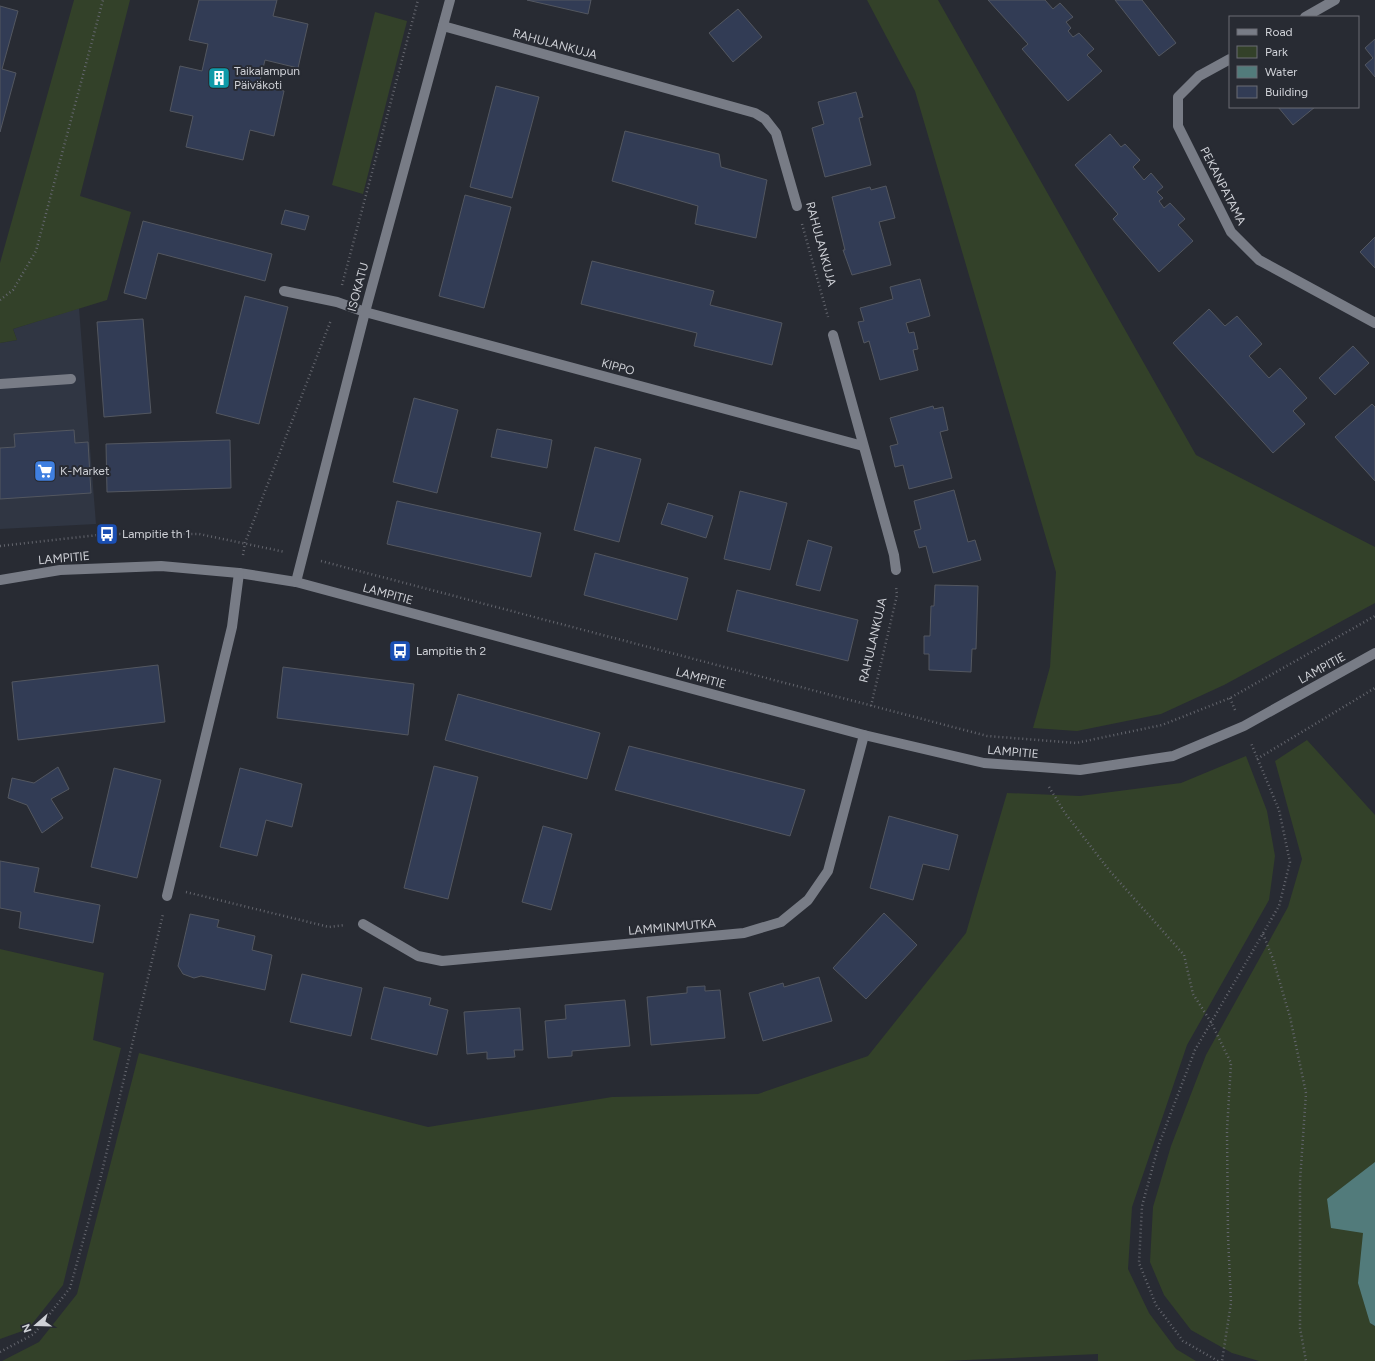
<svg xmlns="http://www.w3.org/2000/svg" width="1375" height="1361" font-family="Figtree,sans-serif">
  <rect width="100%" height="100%" fill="#282b33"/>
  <polygon fill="#303643" points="79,308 96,524 0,529 0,343 17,340 13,329"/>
  <g fill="#334129">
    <polygon points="74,0 130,0 80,196 131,212 107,300 13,329 17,340 0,343 0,263"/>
    <polygon points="867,0 938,0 1196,455 1375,547 1375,603 1224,685 1161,714 1077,731 1033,728 1050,667 1056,572 915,91"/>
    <polygon points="375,12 407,21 363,194 332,185"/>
    <polygon points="1307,740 1375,815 1375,1206 1370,1323 1375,1326 1375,1361 1259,1361 1232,1353 1191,1330 1164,1295 1150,1262 1153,1207 1171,1146 1206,1055 1288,907 1302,859 1275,761"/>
    <polygon points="1246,756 1267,811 1275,856 1269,900 1187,1045 1132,1207 1128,1269 1149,1313 1176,1349 1196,1361 1098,1361 1098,1354 944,1361 2,1361 39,1342 77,1294 139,1053 428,1127 612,1097 758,1094 868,1056 966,933 1007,793 1080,796 1181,783"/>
    <polygon points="0,949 104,973 93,1040 121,1048 63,1285 28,1329 0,1339"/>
  </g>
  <polygon fill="#527b7b" points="1375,1162 1375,1326 1370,1323 1358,1283 1363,1233 1331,1228 1327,1199"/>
  <g fill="#323c55" stroke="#535760">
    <polygon points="199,0 277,0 273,16 308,24 298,68 265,60 259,85 284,91 274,136 250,130 243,160 186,147 193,116 170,111 180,66 202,71 208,44 189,40"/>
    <polygon points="527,0 591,0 588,14"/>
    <polygon points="988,0 1045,0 1053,9 1060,3 1073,17 1066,22 1071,28 1068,31 1073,37 1079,33 1094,49 1087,55 1102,71 1068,101 1022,49 1028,44"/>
    <polygon points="1115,0 1142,0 1176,43 1159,56"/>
    <polygon points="0,6 18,11 2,69 16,73 0,132"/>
    <polygon points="738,9 762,37 733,62 709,33"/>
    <polygon points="1375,39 1375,77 1365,65 1373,58 1365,48"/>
    <polygon points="496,86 539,97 512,198 470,187"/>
    <polygon points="856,92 863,117 859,118 871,165 825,177 812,128 824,124 818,102"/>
    <polygon points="1278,107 1315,107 1293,125"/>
    <polygon points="625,131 719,154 721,167 767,180 756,238 695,224 698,206 612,181"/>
    <polygon points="1110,134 1121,147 1125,144 1140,160 1133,167 1144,180 1151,173 1163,187 1157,192 1163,198 1159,201 1164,208 1170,203 1185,219 1178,225 1193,241 1159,272 1113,219 1118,214 1075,165"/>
    <polygon points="886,186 895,218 879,222 891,265 852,275 843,250 845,250 832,197 870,187 871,190"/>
    <polygon points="465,195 511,207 484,308 439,296"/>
    <polygon points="285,210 309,216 305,230 281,224"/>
    <polygon points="143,221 272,254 265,281 158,253 146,299 124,293"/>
    <polygon points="1375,237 1375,268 1360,252"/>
    <polygon points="592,261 714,291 710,305 782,323 772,365 694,346 697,333 581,304"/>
    <polygon points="920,279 930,316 906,323 909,333 914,332 918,349 913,350 918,370 880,380 869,341 864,343 858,322 864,321 860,308 893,299 890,287"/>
    <polygon points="245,296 288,307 259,424 216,413"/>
    <polygon points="1209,309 1225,326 1237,316 1262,344 1249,356 1269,378 1280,368 1307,398 1293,411 1305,424 1273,453 1173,343"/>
    <polygon points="143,319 151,413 104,417 97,322"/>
    <polygon points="1353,346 1369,363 1335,395 1319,378"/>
    <polygon points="414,398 458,410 437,493 393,482"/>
    <polygon points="1372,404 1375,407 1375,481 1335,437"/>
    <polygon points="933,406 934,409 943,407 948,430 940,432 952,478 909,489 903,465 895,467 890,446 898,444 890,418"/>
    <polygon points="497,429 552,440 547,468 491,457"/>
    <polygon points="74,430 75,443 88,442 91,493 0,499 0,448 15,447 14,434"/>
    <polygon points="230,440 231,488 107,492 106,444"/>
    <polygon points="595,447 641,459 619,542 574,530"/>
    <polygon points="954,490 968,542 975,540 981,560 933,573 926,546 919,548 914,531 921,529 914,501"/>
    <polygon points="740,491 787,503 770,570 724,559"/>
    <polygon points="397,501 541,533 531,577 387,544"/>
    <polygon points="668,503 713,516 706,538 661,524"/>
    <polygon points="808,540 832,547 820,591 796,585"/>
    <polygon points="595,553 688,578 677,620 584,595"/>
    <polygon points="935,585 978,586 976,649 972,649 971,672 929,670 929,654 924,654 924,636 930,636 931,606 934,606"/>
    <polygon points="737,590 858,620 848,661 727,631"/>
    <polygon points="158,665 165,722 18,740 12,682"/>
    <polygon points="283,667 414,684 408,735 277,718"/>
    <polygon points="458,694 600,733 587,779 445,740"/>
    <polygon points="629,746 805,790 790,836 615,790"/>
    <polygon points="434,766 478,777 448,899 404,888"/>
    <polygon points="58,767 69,789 51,799 63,818 42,833 27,805 8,798 12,778 34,783"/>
    <polygon points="114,768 161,780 137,878 91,867"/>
    <polygon points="240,768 302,784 292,827 266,820 257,856 220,847"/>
    <polygon points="889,816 958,835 949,870 923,864 913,900 870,888"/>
    <polygon points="543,826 572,834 551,910 522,902"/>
    <polygon points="0,861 39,868 34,892 100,905 93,943 19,928 21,912 0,908"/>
    <polygon points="884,913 917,945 866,999 833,968"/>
    <polygon points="190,914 219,920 217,927 255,936 252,950 272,955 265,990 201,976 194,978 183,974 178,966"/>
    <polygon points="302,974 362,988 351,1036 290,1022"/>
    <polygon points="819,977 832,1021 763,1041 749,993 783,983 784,987"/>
    <polygon points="705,986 705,991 720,990 725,1038 651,1045 647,997 687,993 687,987"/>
    <polygon points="384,987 431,998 429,1005 448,1010 437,1055 371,1039"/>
    <polygon points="625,1000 630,1046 572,1051 572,1056 548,1058 545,1021 566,1019 565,1005"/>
    <polygon points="520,1008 523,1050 514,1050 515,1057 487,1059 487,1052 467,1054 464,1012"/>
  </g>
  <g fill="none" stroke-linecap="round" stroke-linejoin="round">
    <g stroke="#64666e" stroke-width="2.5" stroke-dasharray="1 3" stroke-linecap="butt">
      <polyline points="802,224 828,317"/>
      <polyline points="342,285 418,0"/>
      <polyline points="0,300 13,290 36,251 103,0"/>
      <polyline points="0,546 107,534 199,534 285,552"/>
      <polyline points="243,555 245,543 331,320"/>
      <polyline points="321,561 987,736 1076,743 1162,725 1230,698 1375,616"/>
      <polyline points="1230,698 1235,710"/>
      <polyline points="871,706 897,595 896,587"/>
      <polyline points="1257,759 1375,688"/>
      <polyline points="1049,787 1065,813 1109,870 1184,955 1193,994 1211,1022 1231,1063 1227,1130 1228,1236 1231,1303 1222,1361"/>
      <polyline points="186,892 329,927 345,925"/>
      <polyline points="1263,934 1273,959 1290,1017 1306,1093 1300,1181 1300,1328 1306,1361"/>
      <polyline points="0,1352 34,1334 70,1288 100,1180 163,914"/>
      <polyline points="1218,1361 1183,1341 1156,1305 1139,1263 1142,1206 1159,1144 1195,1050 1279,906 1290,862 1279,810 1251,743"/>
    </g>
    <g stroke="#787c86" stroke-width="10">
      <polyline points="1305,17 1335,0"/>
      <polyline points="443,26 755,113 765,119 776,133 797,206"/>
      <polyline points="1230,59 1199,76 1178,97 1178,126 1231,232 1259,260 1375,323"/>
      <polyline points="284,291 337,302 365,312 863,446"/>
      <polyline points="833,335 894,555 896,570"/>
      <polyline points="0,384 71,379"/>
      <polyline points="0,580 60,570 161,566 239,573 296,582 864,735 984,763 1080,770 1173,756 1244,726 1375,653"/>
      <polyline points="296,582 365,312 450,0"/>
      <polyline points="167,896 232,627 239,573"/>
      <polyline points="363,924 418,956 442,961 744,933 781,922 808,900 828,871 864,735"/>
    </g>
  </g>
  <defs>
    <g id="building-square" transform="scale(1.15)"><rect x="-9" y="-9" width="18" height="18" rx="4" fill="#0f9aa8" stroke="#282b33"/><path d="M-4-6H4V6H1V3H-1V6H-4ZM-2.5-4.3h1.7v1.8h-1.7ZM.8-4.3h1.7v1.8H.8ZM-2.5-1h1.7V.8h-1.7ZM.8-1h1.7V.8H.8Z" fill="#fff"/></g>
    <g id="supermarket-square" transform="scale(1.15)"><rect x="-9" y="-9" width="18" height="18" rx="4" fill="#3f7fe0" stroke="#282b33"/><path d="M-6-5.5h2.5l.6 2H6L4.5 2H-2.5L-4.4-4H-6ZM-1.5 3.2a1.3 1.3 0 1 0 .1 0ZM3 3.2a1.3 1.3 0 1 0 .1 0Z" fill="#fff"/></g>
    <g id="bus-square" transform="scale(1.15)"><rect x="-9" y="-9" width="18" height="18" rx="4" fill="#1a4fb4" stroke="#282b33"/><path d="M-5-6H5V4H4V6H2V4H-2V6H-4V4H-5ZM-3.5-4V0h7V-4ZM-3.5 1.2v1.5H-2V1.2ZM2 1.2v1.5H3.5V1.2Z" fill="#fff"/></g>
  </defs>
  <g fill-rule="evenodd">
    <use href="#building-square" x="219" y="78"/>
    <use href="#supermarket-square" x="45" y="471"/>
    <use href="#bus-square" x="107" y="534"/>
    <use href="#bus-square" x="400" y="651"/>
  </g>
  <g text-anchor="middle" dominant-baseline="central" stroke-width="4" stroke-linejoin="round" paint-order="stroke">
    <g font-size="12" fill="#cfd1d7" stroke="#282b33">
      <text transform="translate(555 44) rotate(15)">RAHULANKUJA</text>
      <text transform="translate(1223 186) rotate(63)">PEKANPATAMA</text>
      <text transform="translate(821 244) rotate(75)">RAHULANKUJA</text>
      <text transform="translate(358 287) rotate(-75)">ISOKATU</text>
      <text transform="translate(618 367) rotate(15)">KIPPO</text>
      <text transform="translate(64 558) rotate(-5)">LAMPITIE</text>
      <text transform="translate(388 594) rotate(15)">LAMPITIE</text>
      <text transform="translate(873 640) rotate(-77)">RAHULANKUJA</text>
      <text transform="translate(1322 668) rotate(-29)">LAMPITIE</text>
      <text transform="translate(701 678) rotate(15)">LAMPITIE</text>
      <text transform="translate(1013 752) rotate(5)">LAMPITIE</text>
      <text transform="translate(672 927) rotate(-5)">LAMMINMUTKA</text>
    </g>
    <g font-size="12" fill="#cfd1d7" stroke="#282b33" text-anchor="start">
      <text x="234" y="71">Taikalampun<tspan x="234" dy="14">Päiväkoti</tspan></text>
      <text x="60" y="471">K-Market</text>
      <text x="122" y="534">Lampitie th 1</text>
      <text x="416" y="651">Lampitie th 2</text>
    </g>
  </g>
  <rect x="1229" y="16" width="130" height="92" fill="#282b33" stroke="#6b6d75"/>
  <rect x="1237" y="29" width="20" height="6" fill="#787c86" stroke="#6b6d75"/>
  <text x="1265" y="36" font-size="12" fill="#cfd1d7">Road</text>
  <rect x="1237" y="46" width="20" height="12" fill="#334129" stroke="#6b6d75"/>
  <text x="1265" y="56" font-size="12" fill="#cfd1d7">Park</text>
  <rect x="1237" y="66" width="20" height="12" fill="#527b7b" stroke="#6b6d75"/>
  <text x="1265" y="76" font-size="12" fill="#cfd1d7">Water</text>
  <rect x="1237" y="86" width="20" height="12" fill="#323c55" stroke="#6b6d75"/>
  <text x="1265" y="96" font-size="12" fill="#cfd1d7">Building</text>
  <g transform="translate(36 1325) rotate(250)" stroke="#282b33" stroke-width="3" paint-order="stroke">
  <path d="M0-3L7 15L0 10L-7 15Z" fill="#cfd1d7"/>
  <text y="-6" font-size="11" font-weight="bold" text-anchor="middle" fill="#cfd1d7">N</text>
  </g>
</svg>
